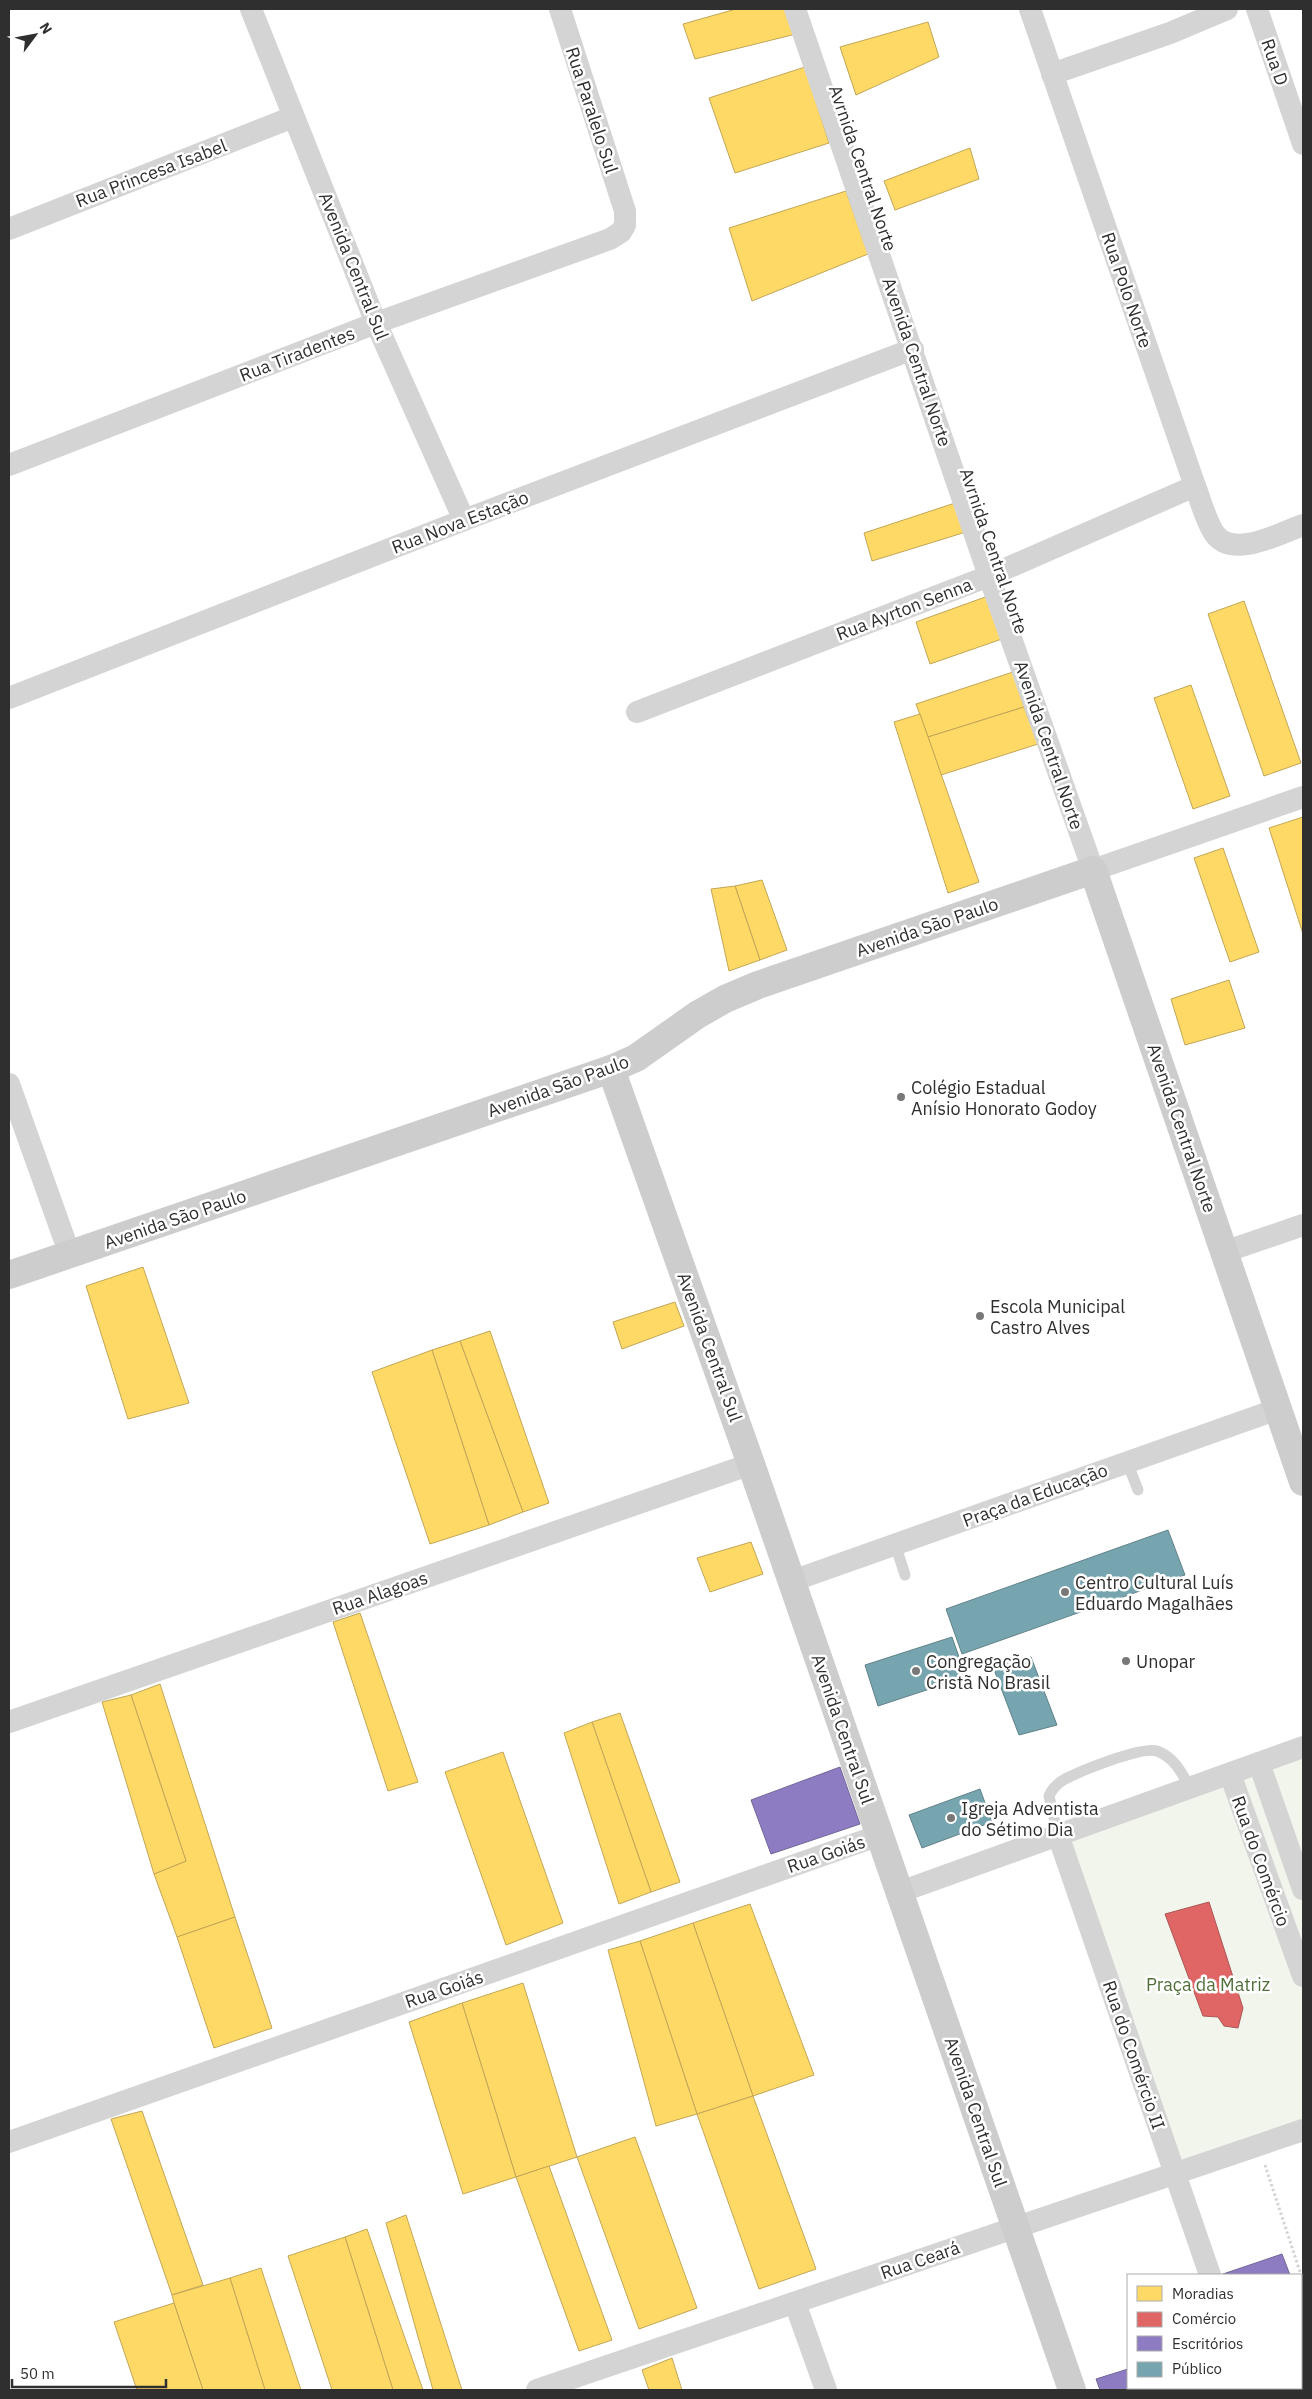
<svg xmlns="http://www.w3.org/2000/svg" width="1312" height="2399" font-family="'IBM Plex Sans',sans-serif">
  <rect width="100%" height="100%" fill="#fff"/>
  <polygon fill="#f1f5ec" points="1303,1746 1303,2130 1175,2173 1058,1835"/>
  <g fill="#ffd966" stroke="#c1a656">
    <polygon points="736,9 786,9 796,34 695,59 683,24"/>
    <polygon points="928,22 939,57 856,95 840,47"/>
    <polygon points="805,67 829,143 735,173 709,98"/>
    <polygon points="970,148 979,179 895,210 884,181"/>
    <polygon points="846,191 868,254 752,301 729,228"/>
    <polygon points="955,503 966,532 872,561 864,533"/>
    <polygon points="988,596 1002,639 930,664 916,622"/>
    <polygon points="1244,601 1301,763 1264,776 1208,614"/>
    <polygon points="1013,672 1024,707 928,737 916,704"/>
    <polygon points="1191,685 1230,796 1193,809 1154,698"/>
    <polygon points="1024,707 1038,744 941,775 928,737"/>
    <polygon points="920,714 979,882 948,893 894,722"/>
    <polygon points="1303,817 1303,934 1269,828"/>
    <polygon points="1223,848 1259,952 1230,962 1194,858"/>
    <polygon points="762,880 787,950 760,960 735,886"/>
    <polygon points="735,886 760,960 729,971 711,889"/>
    <polygon points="1229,980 1245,1028 1185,1045 1171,999"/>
    <polygon points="143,1267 189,1403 128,1419 86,1286"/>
    <polygon points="675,1302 684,1326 622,1349 613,1322"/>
    <polygon points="490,1331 549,1503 523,1512 460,1341"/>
    <polygon points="460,1341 523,1512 489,1525 432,1350"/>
    <polygon points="432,1350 489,1525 430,1544 372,1372"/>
    <polygon points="751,1542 763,1574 710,1592 697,1558"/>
    <polygon points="360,1613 418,1782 388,1791 333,1622"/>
    <polygon points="160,1684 235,1917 177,1937 154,1874 186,1861 131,1695"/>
    <polygon points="131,1695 186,1861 154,1874 102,1702"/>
    <polygon points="620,1713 680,1882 651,1892 592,1722"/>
    <polygon points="592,1722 651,1892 619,1904 564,1733"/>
    <polygon points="503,1752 563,1923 506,1945 445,1772"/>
    <polygon points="750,1904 814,2075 753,2096 693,1923"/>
    <polygon points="235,1917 272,2028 214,2048 177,1937"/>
    <polygon points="693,1923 753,2096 697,2114 640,1941"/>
    <polygon points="640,1941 697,2114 656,2126 608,1950"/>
    <polygon points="523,1983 577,2157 516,2177 462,2003"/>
    <polygon points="462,2003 516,2177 463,2194 409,2022"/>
    <polygon points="753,2096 816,2269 759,2289 697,2114"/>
    <polygon points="142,2111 203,2285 172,2295 111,2119"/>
    <polygon points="635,2137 697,2308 639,2329 577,2157"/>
    <polygon points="549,2166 612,2340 579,2351 516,2177"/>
    <polygon points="406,2215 462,2390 433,2390 386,2223"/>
    <polygon points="367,2229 423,2390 393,2390 345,2237"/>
    <polygon points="345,2237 393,2390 332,2390 288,2256"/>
    <polygon points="261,2268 301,2390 265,2390 230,2278"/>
    <polygon points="230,2278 265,2390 203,2390 174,2303 172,2295"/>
    <polygon points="174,2303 203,2390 137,2390 114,2322"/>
    <polygon points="672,2358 682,2390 649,2390 642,2370"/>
  </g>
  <polygon fill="#e06666" stroke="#ab5656" points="1209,1902 1243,2008 1238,2028 1224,2026 1218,2017 1203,2016 1165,1914"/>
  <g fill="#8e7cc3" stroke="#726597">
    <polygon points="840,1767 860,1824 771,1854 751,1800"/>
    <polygon points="1282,2254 1290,2275 1223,2274"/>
    <polygon points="1128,2369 1128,2388 1144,2388 1137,2390 1100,2390 1096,2379"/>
  </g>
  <g fill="#76a5af" stroke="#618289">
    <polygon points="1168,1530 1185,1575 962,1654 946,1609"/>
    <polygon points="952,1637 966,1677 878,1706 865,1665"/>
    <polygon points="1031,1657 1057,1725 1019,1735 993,1667"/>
    <polygon points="980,1789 992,1822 922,1848 909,1815"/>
  </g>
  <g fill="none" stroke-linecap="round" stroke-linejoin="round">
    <polyline stroke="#d4d4d4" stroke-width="3" stroke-dasharray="2.5 2.5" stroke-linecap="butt" points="1265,2165 1303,2281"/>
    <g stroke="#d4d4d4" stroke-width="11">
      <polyline points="1127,1462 1138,1490"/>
      <polyline points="895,1544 905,1575"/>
      <path d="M1058 1835 1049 1796C1052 1789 1058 1783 1065 1779 1081 1771 1141 1746 1157 1751 1174 1757 1182 1773 1190 1788"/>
    </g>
    <g stroke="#d4d4d4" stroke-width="22">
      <polyline points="251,9 376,323 464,520"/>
      <polyline points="795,9 989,576 1093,870 1303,797"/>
      <path d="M1030 9 1195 486C1201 501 1205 519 1214 533 1232 560 1280 533 1303 525"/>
      <polyline points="1257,9 1303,144"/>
      <polyline points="1052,74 1170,33 1227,9"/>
      <polyline points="9,229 293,117"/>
      <polyline points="9,465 376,323 610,239 621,232 625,225 625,211 560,9"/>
      <polyline points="9,698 464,520 913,349"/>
      <polyline points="637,712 989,576 1195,486"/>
      <polyline points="9,1084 70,1255"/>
      <polyline points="1224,1252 1303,1225"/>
      <polyline points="792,1581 1278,1409"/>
      <polyline points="9,1722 751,1464"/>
      <polyline points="1259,1763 1303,1889"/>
      <polyline points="1230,1774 1303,1976"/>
      <polyline points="1058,1835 1210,2275"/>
      <polyline points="900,1892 1303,1747"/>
      <polyline points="9,2142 880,1835"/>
      <polyline points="795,2303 826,2390"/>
      <polyline points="1247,2388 1248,2390"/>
      <polyline points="537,2390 1303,2130"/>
    </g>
    <g stroke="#cdcdcd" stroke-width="28">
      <polyline points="611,1069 751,1464 1072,2390"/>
      <polyline points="9,1275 611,1069 636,1058 697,1015 725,999 758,985 1093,870 1303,1482"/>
    </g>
  </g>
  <g fill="#787878" stroke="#fff" stroke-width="2">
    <circle cx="901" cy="1097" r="5"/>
    <circle cx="980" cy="1316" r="5"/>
    <circle cx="1065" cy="1592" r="5"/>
    <circle cx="1126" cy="1661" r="5"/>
    <circle cx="916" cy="1671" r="5"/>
    <circle cx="951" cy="1818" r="5"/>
  </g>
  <g text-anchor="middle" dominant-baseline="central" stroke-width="5" stroke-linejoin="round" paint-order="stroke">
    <g font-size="18" fill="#2f2f2f" stroke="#fff">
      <text transform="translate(1275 62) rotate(71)">Rua D</text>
      <text transform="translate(592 110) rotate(72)">Rua Paralelo Sul</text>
      <text transform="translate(863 168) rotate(71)">Avrnida Central Norte</text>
      <text transform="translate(151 173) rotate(-21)">Rua Princesa Isabel</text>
      <text transform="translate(354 266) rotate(68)">Avenida Central Sul</text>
      <text transform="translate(1127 290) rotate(71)">Rua Polo Norte</text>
      <text transform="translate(297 354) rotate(-21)">Rua Tiradentes</text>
      <text transform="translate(917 362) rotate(71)">Avenida Central Norte</text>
      <text transform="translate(460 522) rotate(-21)">Rua Nova Estação</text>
      <text transform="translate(994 551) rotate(71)">Avrnida Central Norte</text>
      <text transform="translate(904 609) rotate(-21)">Rua Ayrton Senna</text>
      <text transform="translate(1049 745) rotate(71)">Avenida Central Norte</text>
      <text transform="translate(927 927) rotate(-19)">Avenida São Paulo</text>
      <text transform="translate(558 1086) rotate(-20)">Avenida São Paulo</text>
      <text transform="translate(1182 1128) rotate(71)">Avenida Central Norte</text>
      <text transform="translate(175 1219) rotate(-19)">Avenida São Paulo</text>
      <text transform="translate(710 1347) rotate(70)">Avenida Central Sul</text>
      <text transform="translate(1035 1495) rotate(-20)">Praça da Educação</text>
      <text transform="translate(380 1593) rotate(-19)">Rua Alagoas</text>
      <text transform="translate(843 1729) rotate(71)">Avenida Central Sul</text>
      <text transform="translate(826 1854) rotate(-19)">Rua Goiás</text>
      <text transform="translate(1261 1861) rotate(70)">Rua do Comércio</text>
      <text transform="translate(444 1989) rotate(-19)">Rua Goiás</text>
      <text transform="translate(1134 2055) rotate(71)">Rua do Comércio II</text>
      <text transform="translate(976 2112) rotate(71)">Avenida Central Sul</text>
      <text transform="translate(920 2260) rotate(-19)">Rua Ceará</text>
    </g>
    <g font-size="18" fill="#2f2f2f" stroke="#fff" text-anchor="start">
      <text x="911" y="1087">Colégio Estadual<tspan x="911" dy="21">Anísio Honorato Godoy</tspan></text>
      <text x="990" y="1306">Escola Municipal<tspan x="990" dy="21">Castro Alves</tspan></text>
      <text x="1075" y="1582">Centro Cultural Luís<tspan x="1075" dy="21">Eduardo Magalhães</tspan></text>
      <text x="926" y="1661">Congregação<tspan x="926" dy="21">Cristã No Brasil</tspan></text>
      <text x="1136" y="1661">Unopar</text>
      <text x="961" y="1808">Igreja Adventista<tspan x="961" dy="21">do Sétimo Dia</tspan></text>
    </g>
    <g font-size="18" fill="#516e39" stroke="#fff">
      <text x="1208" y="1984">Praça da Matriz</text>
    </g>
  </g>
  <rect width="1312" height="2399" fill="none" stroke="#2f2f2f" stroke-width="20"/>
  <rect x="1127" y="2274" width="175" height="115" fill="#ffffff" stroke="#acacac"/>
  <rect x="1137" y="2286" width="25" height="15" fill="#ffd966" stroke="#acacac"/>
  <text x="1172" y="2299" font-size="15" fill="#2f2f2f">Moradias</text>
  <rect x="1137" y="2312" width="25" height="15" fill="#e06666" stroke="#acacac"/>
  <text x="1172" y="2324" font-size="15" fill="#2f2f2f">Comércio</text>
  <rect x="1137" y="2336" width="25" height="15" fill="#8e7cc3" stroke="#acacac"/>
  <text x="1172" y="2349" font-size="15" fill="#2f2f2f">Escritórios</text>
  <rect x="1137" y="2362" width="25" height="15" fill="#76a5af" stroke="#acacac"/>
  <text x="1172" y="2374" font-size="15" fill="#2f2f2f">Público</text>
  <g transform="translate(35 35) rotate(58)" stroke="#ffffff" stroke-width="4" paint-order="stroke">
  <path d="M0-4L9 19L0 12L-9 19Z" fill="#2f2f2f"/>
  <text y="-8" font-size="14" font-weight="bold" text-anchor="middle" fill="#2f2f2f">N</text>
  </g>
  <path d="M12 2379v8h154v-8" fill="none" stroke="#2f2f2f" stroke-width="2.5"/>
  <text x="20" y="2379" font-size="15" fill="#2f2f2f" stroke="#ffffff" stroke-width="4" paint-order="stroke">50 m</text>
</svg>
